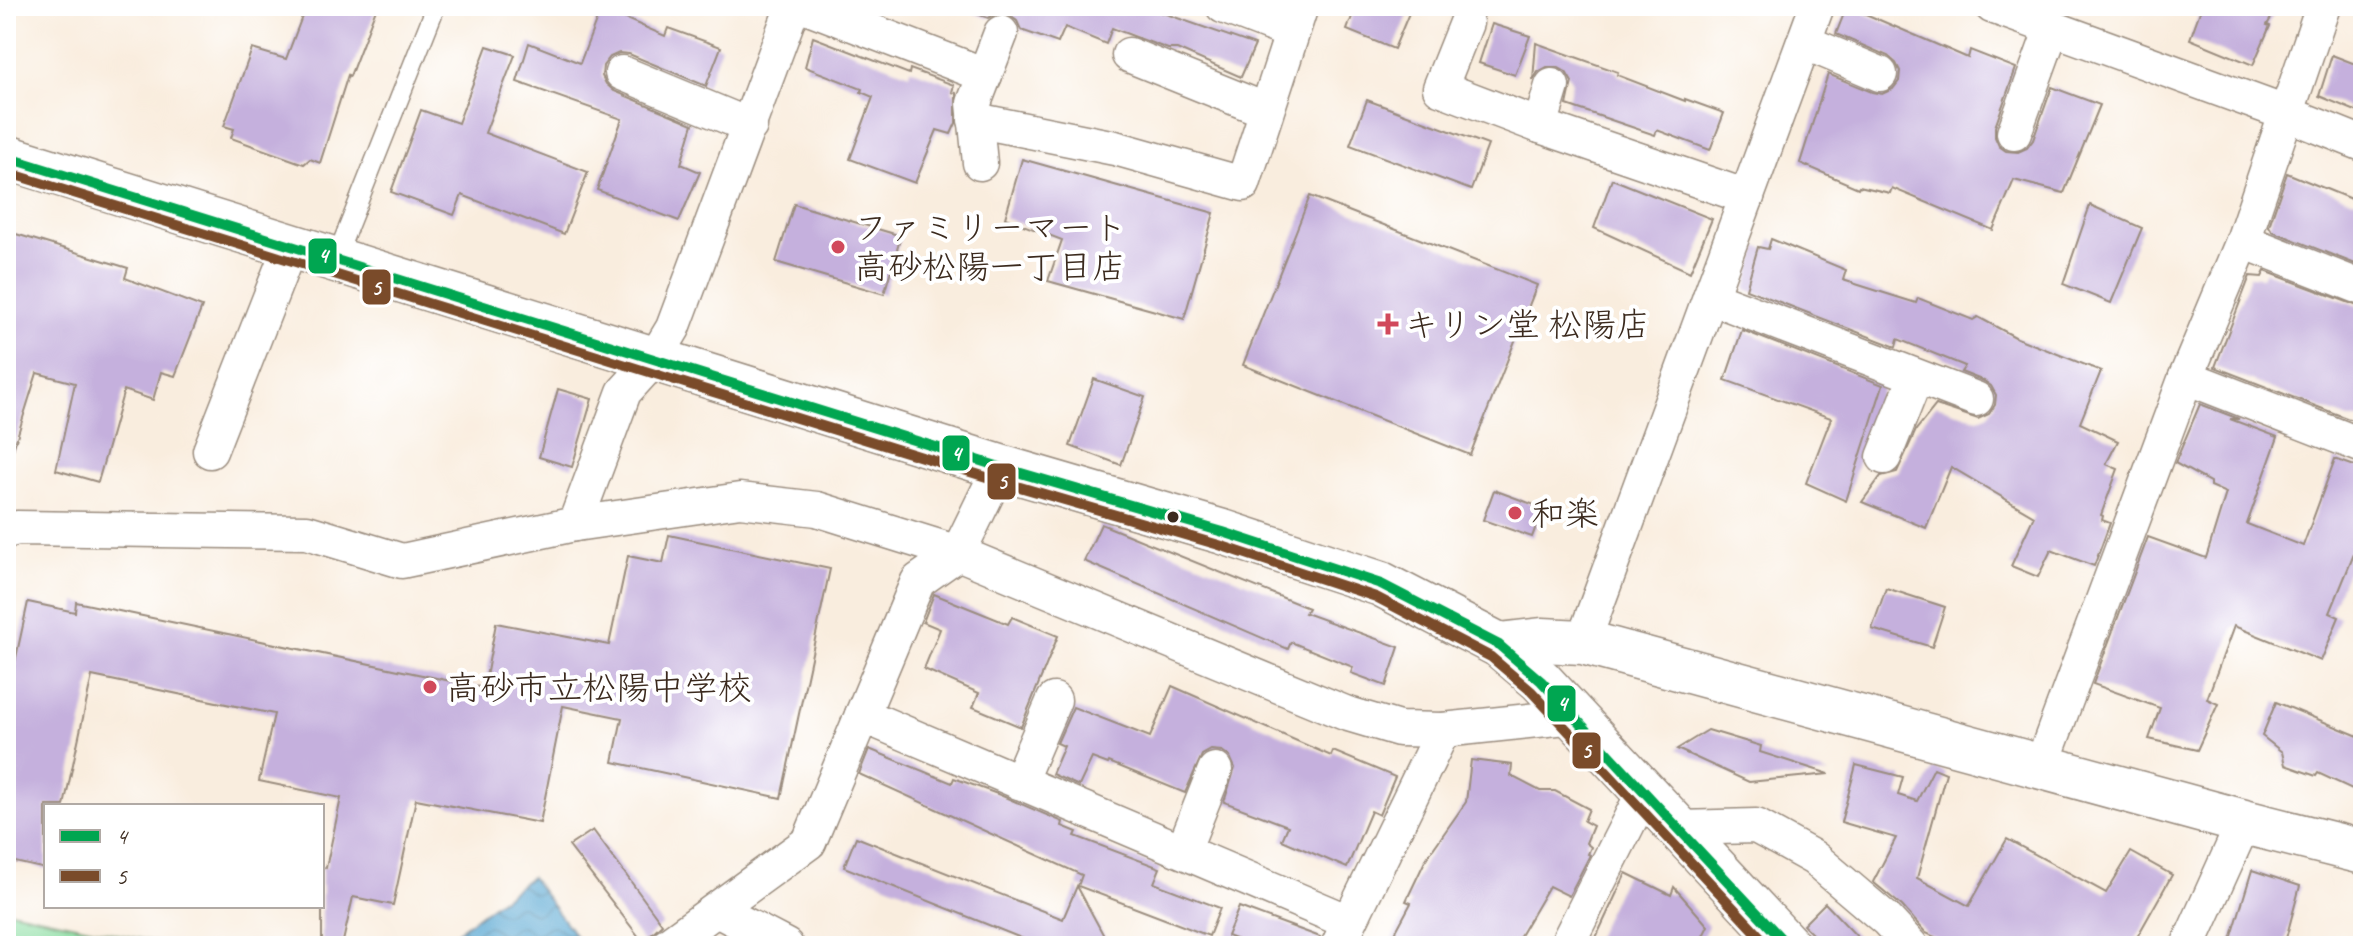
<svg xmlns="http://www.w3.org/2000/svg" width="2369" height="952" font-family="Caveat,'Klee One',sans-serif">
  <defs>
    <pattern id="water-waves" width="16" height="10" patternUnits="userSpaceOnUse" patternTransform="scale(2)"><rect width="16" height="10" fill="#58a7d2"/><path d="M0 5q4-4 8 0t8 0" fill="none" stroke="#4a88aa"/></pattern>
  </defs>
  <rect width="100%" height="100%" fill="#fff"/>
  <filter id="ink" filterUnits="userSpaceOnUse"><feTurbulence type="fractalNoise" baseFrequency=".0125" numOctaves="2"/><feDisplacementMap in="SourceGraphic" scale="16" xChannelSelector="R" yChannelSelector="G"/><feConvolveMatrix kernelMatrix="1 2 1 2 8 2 1 2 1" color-interpolation-filters="sRGB"/></filter>
  <filter id="wash" filterUnits="userSpaceOnUse"><feTurbulence type="fractalNoise" baseFrequency=".006" numOctaves="4" result="noise"/><feDisplacementMap in="SourceGraphic" scale="32" xChannelSelector="R" yChannelSelector="G"/><feGaussianBlur stdDeviation="1.8" result="paint"/><feColorMatrix in="noise" values="0 0 0 0 0 0 0 0 0 0 0 0 0 0 0 0 0 1.4 0 .05"/><feComposite in="paint" operator="in"/></filter>
  <g filter="url(#wash)">
    <rect width="100%" height="100%" fill="#f9edde"/>
    <polygon fill="#86dc9e" stroke="#60835e" stroke-width="2" points="6,910 173,946 6,946"/>
    <polygon fill="url(#water-waves)" stroke="#4a6878" stroke-width="2" points="531,877 583,946 438,946"/>
    <g id="blocks">
      <g fill="#c5b0dd">
        <polygon points="306,6 377,6 350,76 348,75 320,163 310,159 304,164 231,138 234,129 224,126 252,49 286,59"/>
        <polygon points="967,6 1143,6 1255,45 1241,77 1177,49 1168,49 1112,28 1106,44 1065,27 1058,43 1021,30 1017,21 1009,15 997,13 988,18 966,10"/>
        <polygon points="1356,6 1412,6 1394,49 1347,30"/>
        <polygon points="1847,6 1968,58 1970,50 2016,68 1995,127 1995,137 1999,146 2006,151 2018,152 2027,148 2033,140 2052,87 2100,105 2064,193 2014,180 1993,230 1892,188 1890,193 1859,186 1858,188 1800,163 1828,74 1872,92 1882,94 1893,89 1899,81 1900,71 1896,63 1888,56 1836,34"/>
        <polygon points="2202,6 2278,6 2267,25 2270,26 2253,65 2190,39"/>
        <polygon points="601,8 665,36 668,28 721,47 706,86 629,54 619,53 610,57 603,66 602,76 606,84 614,91 693,124 681,164 700,172 679,221 597,190 622,119 517,82 529,43 580,63"/>
        <polygon points="1492,24 1530,36 1515,75 1479,63"/>
        <polygon points="813,37 909,74 910,69 954,85 952,92 956,93 956,123 951,134 937,130 915,183 850,159 873,97 861,92 862,89 805,67"/>
        <polygon points="1536,43 1618,72 1617,75 1685,101 1685,99 1724,113 1710,150 1657,130 1655,135 1567,105 1572,82 1566,72 1557,67 1547,67 1538,72 1533,80"/>
        <polygon points="487,46 515,55 485,133 588,172 564,234 462,195 454,215 391,192 421,110 458,123"/>
        <polygon points="2332,55 2363,67 2363,114 2319,96"/>
        <polygon points="1367,100 1488,145 1471,190 1350,145"/>
        <polygon points="1022,159 1214,213 1184,319 1048,281 1062,240 1005,218"/>
        <polygon points="2287,173 2363,204 2363,267 2272,231 2269,226"/>
        <polygon points="1612,179 1712,219 1690,272 1594,228"/>
        <polygon points="1310,196 1537,285 1470,455 1243,365"/>
        <polygon points="794,204 901,236 884,294 776,262"/>
        <polygon points="2090,205 2142,228 2111,303 2063,284"/>
        <polygon points="6,231 128,268 125,278 202,307 175,376 161,372 153,400 124,390 98,482 56,470 75,383 37,373 13,450 6,449"/>
        <polygon points="1771,239 1846,270 1843,280 1916,303 1918,298 1973,320 1978,317 2017,338 2101,371 2080,423 2118,441 2106,464 2118,469 2101,515 2103,516 2102,520 2110,523 2094,566 2051,550 2038,577 2011,566 2034,516 1951,467 1926,528 1862,502 1881,476 1897,472 1916,430 1936,405 1978,419 1989,414 1995,405 1996,395 1991,386 1984,381 1961,372 1965,366 1898,339 1896,347 1746,289 1758,247 1768,249"/>
        <polygon points="2265,271 2363,308 2363,419 2349,419 2215,367 2250,276 2262,277"/>
        <polygon points="1742,330 1883,385 1846,501 1806,483 1831,418 1725,380"/>
        <polygon points="1094,379 1145,397 1121,465 1070,446"/>
        <polygon points="558,389 592,399 572,467 539,457"/>
        <polygon points="2200,404 2239,419 2230,419 2278,437 2247,524 2303,546 2335,459 2363,469 2363,532 2330,613 2339,617 2321,661 2234,626 2207,699 2218,704 2197,750 2149,739 2160,708 2093,684 2148,537 2206,558 2226,493 2210,486 2210,482 2175,463"/>
        <polygon points="1494,490 1543,508 1532,537 1483,520"/>
        <polygon points="1101,524 1308,608 1305,613 1399,647 1386,686 1351,673 1353,667 1291,642 1288,649 1084,561"/>
        <polygon points="669,535 830,569 781,798 613,762 622,718 563,706 540,823 416,799 393,905 353,897 342,946 322,946 322,867 326,868 341,798 259,781 274,714 92,676 64,806 46,806 46,869 6,860 6,704 28,602 75,612 76,602 484,688 496,623 609,645 628,556 663,563"/>
        <polygon points="1886,588 1945,607 1932,647 1872,629"/>
        <polygon points="934,594 1008,624 1012,617 1058,636 1021,727 973,707 979,693 924,669 940,629 923,622"/>
        <polygon points="1172,686 1331,756 1333,751 1395,777 1379,815 1371,811 1347,868 1282,840 1288,826 1224,802 1235,768 1230,757 1222,751 1211,750 1202,755 1185,793 1109,762 1108,764 1092,758 1079,786 1052,774 1064,746 1057,743 1073,707 1150,737"/>
        <polygon points="2276,702 2363,738 2363,794 2318,773 2316,776 2285,765 2282,752 2262,736"/>
        <polygon points="1708,730 1761,746 1760,752 1829,774 1749,782 1677,749"/>
        <polygon points="869,749 952,783 954,778 1000,795 1063,822 1062,826 1077,832 1075,836 1160,868 1154,883 1220,908 1209,936 1078,886 1082,875 859,774"/>
        <polygon points="1471,760 1512,765 1511,776 1540,791 1555,791 1589,809 1584,821 1593,826 1586,843 1591,847 1588,854 1590,855 1569,896 1549,886 1514,946 1388,946 1411,903 1406,901 1426,859 1466,802"/>
        <polygon points="1856,765 1903,777 1898,795 1917,801 1934,768 1946,773 1917,878 1969,906 2007,839 2106,893 2131,852 2172,875 2132,946 1954,946 1926,933 1902,906 1873,882 1896,838 1841,822"/>
        <polygon points="593,830 662,924 648,937 646,946 569,846"/>
        <polygon points="856,837 1063,919 1077,886 1104,936 1126,946 1041,946 844,867"/>
        <polygon points="2252,870 2300,886 2284,946 2229,946"/>
        <polygon points="1626,873 1671,895 1674,887 1708,926 1698,946 1592,946"/>
        <polygon points="1825,903 1866,946 1824,946 1803,925"/>
        <polygon points="1239,907 1320,937 1318,946 1253,946 1227,936"/>
      </g>
    </g>
  </g>
  <g filter="url(#ink)">
    <use href="#blocks" fill-opacity="0" stroke="#9a8c7e" stroke-width="2"/>
    <g fill="none" stroke-linecap="round" stroke-linejoin="round">
      <g stroke="#9a8c7e" stroke-width="21">
        <polyline id="service" points="336,258 436,6"/>
      </g>
      <g stroke="#9a8c7e" stroke-width="37">
        <g id="minor">
          <polyline points="806,6 985,75"/>
          <polyline points="1223,6 1291,32"/>
          <polyline points="1992,6 2288,114 2363,144"/>
          <polyline points="1466,23 1440,88 1540,126 1747,197"/>
          <polyline points="1804,42 1880,74"/>
          <polyline points="1129,55 1265,110"/>
          <polyline points="622,73 750,126"/>
          <polyline points="975,120 1115,148 1243,184 1301,6"/>
          <polyline points="1540,126 1552,86"/>
          <polyline points="2014,133 2052,28"/>
          <polyline points="980,163 974,103 1001,33"/>
          <polyline points="2243,241 2363,288"/>
          <polyline points="1710,297 1976,399"/>
          <polyline points="2186,377 2363,446"/>
          <polyline points="210,451 291,244"/>
          <polyline points="1884,457 1916,377"/>
          <polyline points="575,524 740,500 817,509 958,553 1345,713 1399,729 1443,730 1576,716"/>
          <polyline points="6,531 17,528 307,532 402,561 575,524 624,392 655,358 673,328 793,6"/>
          <polyline points="1583,642 1817,6"/>
          <polyline points="862,715 1349,922"/>
          <polyline points="2041,767 2186,377 2243,241 2323,6"/>
          <polyline points="1019,782 1054,700"/>
          <polyline points="1680,828 1756,826 1814,858 1887,920 1911,946"/>
          <polyline points="1183,851 1215,770"/>
          <polyline points="717,910 786,946"/>
          <polyline points="666,946 809,842 918,581 958,553 1000,467"/>
          <polyline points="1338,946 1443,730"/>
          <polyline points="1566,946 1645,790"/>
          <polyline points="2188,946 2244,822"/>
        </g>
      </g>
      <g stroke="#9a8c7e" stroke-width="47">
        <polyline id="tertiary" points="1499,645 1542,640 1583,642 2244,822 2363,852"/>
      </g>
      <g stroke="#9a8c7e" stroke-width="47">
        <polyline id="secondary" points="6,157 1000,467 1223,532 1381,584 1499,645 1541,681 1788,946"/>
      </g>
      <use href="#service" stroke="#fff" stroke-width="18"/>
      <use href="#minor" stroke="#fff" stroke-width="34"/>
      <use href="#tertiary" stroke="#fff" stroke-width="44"/>
      <use href="#secondary" stroke="#fff" stroke-width="44"/>
      <g stroke="#fff" stroke-width="16">
        <polyline id="bus-1" points="6,157 1000,467 1223,532 1381,584 1499,645 1541,681 1788,946"/>
      </g>
      <g stroke="#fff" stroke-width="16">
        <polyline id="bus-2" points="6,172 996,480 1219,545 1376,597 1491,657 1531,691 1769,946"/>
      </g>
      <use href="#bus-1" stroke="#00a651" stroke-width="10"/>
      <use href="#bus-2" stroke="#7a4b2a" stroke-width="10"/>
    </g>
  </g>
  <g fill="#d1495b" stroke="#fff" stroke-width="3">
    <circle cx="838" cy="247" r="8"/>
    <path d="M1384 312h8v8h8v8h-8v8h-8v-8h-8v-8h8z"/>
    <circle cx="1515" cy="513" r="8"/>
    <circle cx="430" cy="687" r="8"/>
  </g>
  <circle fill="#3b2a1e" stroke="#fff" stroke-width="3" cx="1173" cy="517" r="7"/>
  <g text-anchor="middle" dominant-baseline="central" stroke-width="8" stroke-linejoin="round" paint-order="stroke">
    <g font-size="34" fill="#3b2a1e" stroke="#fff" text-anchor="start">
      <text x="854" y="227">ファミリーマート<tspan x="854" dy="39">高砂松陽一丁目店</tspan></text>
      <text x="1404" y="324">キリン堂 松陽店</text>
      <text x="1531" y="513">和楽</text>
      <text x="446" y="687">高砂市立松陽中学校</text>
    </g>
  </g>
  <g stroke="#fff" stroke-width="3">
    <rect x="307" y="237" width="31" height="38" rx="8" fill="#00a651"/>
    <rect x="361" y="268" width="31" height="38" rx="8" fill="#7a4b2a"/>
    <rect x="941" y="434" width="30" height="38" rx="8" fill="#00a651"/>
    <rect x="986" y="462" width="31" height="39" rx="8" fill="#7a4b2a"/>
    <rect x="1546" y="684" width="31" height="39" rx="8" fill="#00a651"/>
    <rect x="1571" y="731" width="31" height="39" rx="8" fill="#7a4b2a"/>
  </g>
  <g font-size="22" text-anchor="middle" font-weight="bold" fill="#fff">
    <text x="323" y="263">4</text>
    <text x="376" y="295">5</text>
    <text x="956" y="461">4</text>
    <text x="1002" y="489">5</text>
    <text x="1562" y="711">4</text>
    <text x="1586" y="758">5</text>
  </g>
  <rect width="2369" height="952" fill="none" stroke="#fff" stroke-width="32"/>
  <rect x="44" y="804" width="280" height="104" fill="#ffffff" stroke="#b1aaa5" stroke-width="2"/>
  <rect x="60" y="830" width="40" height="12" fill="#00a651" stroke="#b1aaa5" stroke-width="2"/>
  <text x="116" y="844" font-size="24" fill="#3b2a1e">4</text>
  <rect x="60" y="870" width="40" height="12" fill="#7a4b2a" stroke="#b1aaa5" stroke-width="2"/>
  <text x="116" y="884" font-size="24" fill="#3b2a1e">5</text>
</svg>
